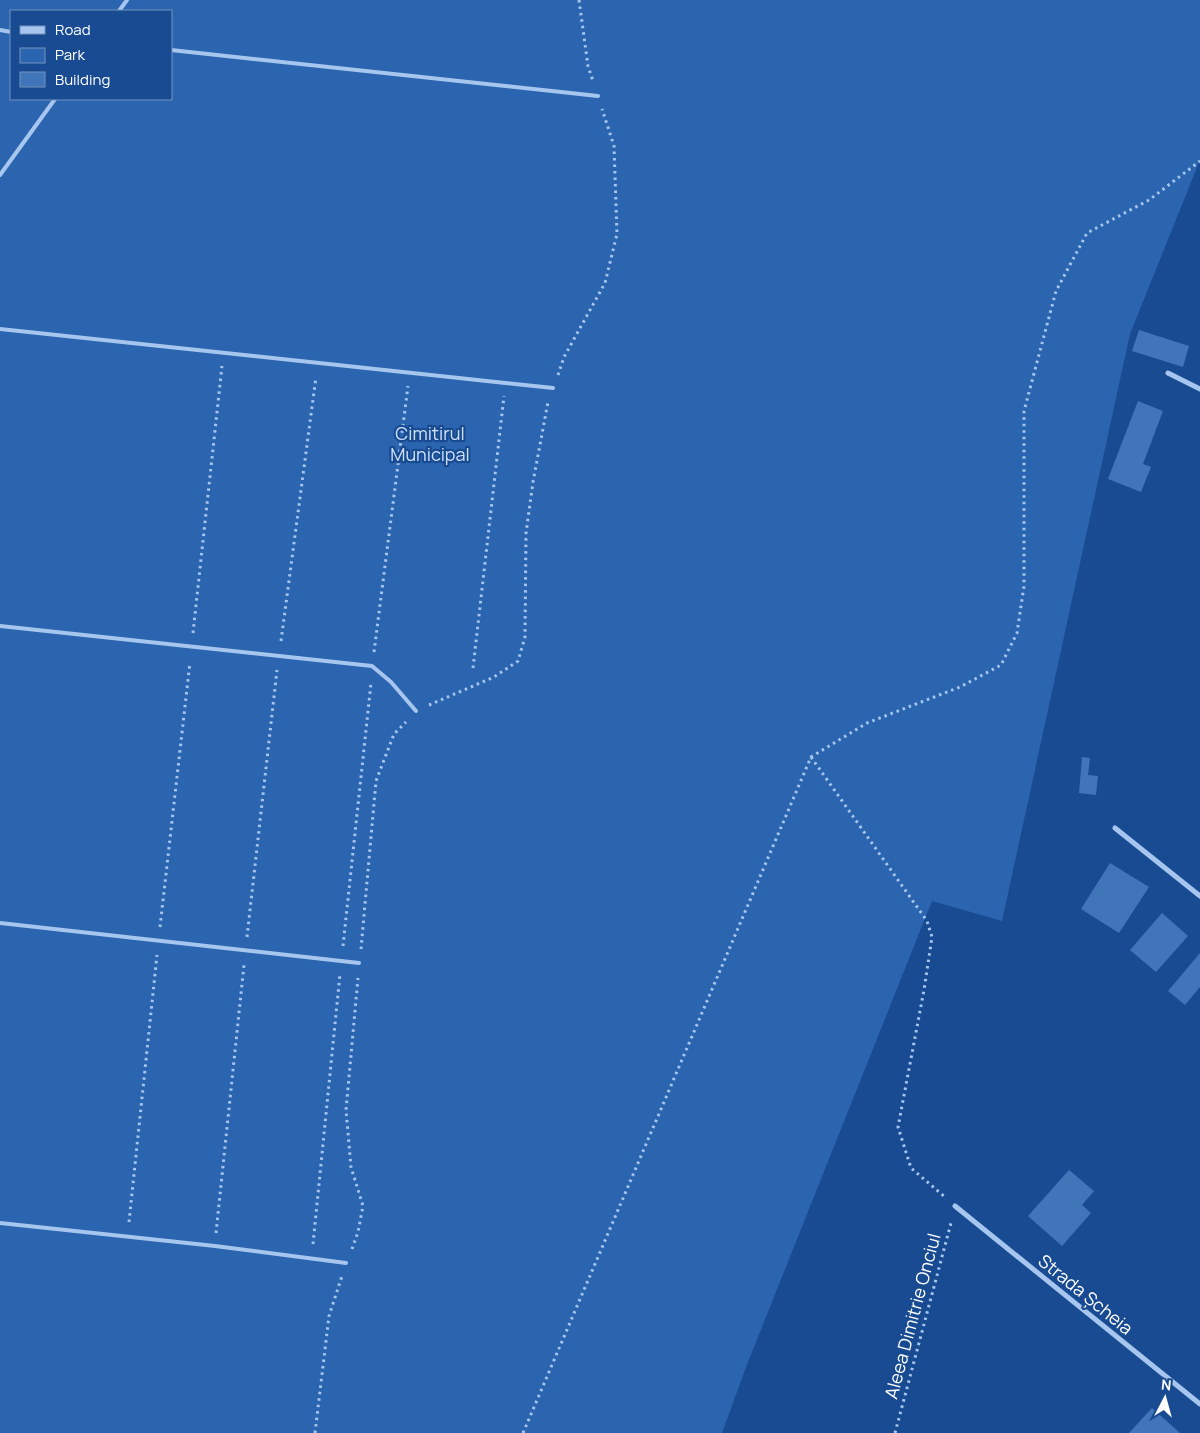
<svg xmlns="http://www.w3.org/2000/svg" width="1200" height="1433" font-family="Manrope,sans-serif">
  <rect width="100%" height="100%" fill="#184b91"/>
  <path fill="#2b65af" fill-rule="evenodd" d="M0 0H1200V160L1130 334 1002 921 932 901 748 1362 722 1433H0ZM11 11H171V99H11Z"/>
  <g fill="#4175b9">
    <polygon points="1139,330 1189,346 1183,367 1132,351"/>
    <polygon points="1138,401 1163,411 1143,464 1151,467 1141,492 1108,479"/>
    <polygon points="1082,757 1090,758 1088,775 1098,776 1096,795 1079,793"/>
    <polygon points="1110,863 1149,887 1119,933 1081,909"/>
    <polygon points="1162,913 1188,936 1156,972 1130,950"/>
    <polygon points="1200,953 1200,987 1185,1005 1168,991"/>
    <polygon points="1069,1170 1094,1191 1082,1205 1091,1213 1062,1246 1028,1216"/>
    <polygon points="1152,1408 1180,1433 1129,1433"/>
  </g>
  <g fill="none" stroke-linecap="round" stroke-linejoin="round">
    <g stroke="#a7c6ef" stroke-width="3" stroke-dasharray="2.5 4" stroke-linecap="butt">
      <polyline points="579,0 588,66 593,81"/>
      <polyline points="558,375 564,357 605,283 617,234 614,146 602,109"/>
      <polyline points="193,633 222,366"/>
      <polyline points="281,641 316,377"/>
      <polyline points="374,652 408,386"/>
      <polyline points="473,668 504,396"/>
      <polyline points="429,705 494,677 518,661 525,637 526,533 533,482 548,402"/>
      <polyline points="811,757 927,921 932,937 924,990 898,1127 911,1168 945,1197"/>
      <polyline points="160,927 190,662"/>
      <polyline points="247,937 277,670"/>
      <polyline points="343,946 371,683"/>
      <polyline points="361,949 376,781 394,734 406,722"/>
      <polyline points="129,1222 157,955"/>
      <polyline points="216,1233 244,965"/>
      <polyline points="313,1244 340,974"/>
      <polyline points="352,1249 358,1232 363,1206 351,1167 346,1110 358,978"/>
      <polyline points="315,1433 329,1316 342,1276"/>
      <polyline points="523,1433 811,757 867,723 960,687 1001,665 1017,633 1024,586 1024,411 1056,291 1087,233 1149,200 1200,161"/>
      <polyline points="895,1433 951,1223"/>
    </g>
    <g stroke="#a7c6ef" stroke-width="4">
      <polyline points="119,11 127,0"/>
      <polyline points="0,30 11,32"/>
      <polyline points="171,50 598,96"/>
      <polyline points="0,175 55,99"/>
      <polyline points="0,329 553,388"/>
      <polyline points="0,626 372,666 391,682 416,711"/>
      <polyline points="0,923 359,963"/>
      <polyline points="0,1223 215,1246 346,1263"/>
    </g>
    <g stroke="#a7c6ef" stroke-width="5">
      <polyline points="1168,373 1200,389"/>
      <polyline points="1115,828 1200,896"/>
      <polyline points="955,1206 1200,1404"/>
    </g>
  </g>
  <g text-anchor="middle" dominant-baseline="central" stroke-width="4.5" stroke-linejoin="round" paint-order="stroke">
    <g font-size="18" fill="#cde1fb" stroke="#184b91">
      <text x="430" y="433">Cimitirul<tspan x="430" dy="21">Municipal</tspan></text>
    </g>
    <g font-size="18" fill="#fff" stroke="#184b91">
      <text transform="translate(1086 1294) rotate(39)">Strada Șcheia</text>
      <text transform="translate(912 1316) rotate(-75)">Aleea Dimitrie Onciul</text>
    </g>
  </g>
  <rect x="10" y="10" width="162" height="90" fill="#184b91" stroke="#7493bd"/>
  <rect x="20" y="26" width="25" height="8" fill="#a7c6ef" stroke="#7493bd"/>
  <text x="55" y="35" font-size="15" fill="#ffffff">Road</text>
  <rect x="20" y="48" width="25" height="15" fill="#2b65af" stroke="#7493bd"/>
  <text x="55" y="60" font-size="15" fill="#ffffff">Park</text>
  <rect x="20" y="72" width="25" height="15" fill="#4175b9" stroke="#7493bd"/>
  <text x="55" y="85" font-size="15" fill="#ffffff">Building</text>
  <g transform="translate(1165 1398) rotate(6)" stroke="#184b91" stroke-width="4" paint-order="stroke">
  <path d="M0-4L9 19L0 12L-9 19Z" fill="#ffffff"/>
  <text y="-8" font-size="14" font-weight="bold" text-anchor="middle" fill="#ffffff">N</text>
  </g>
</svg>
